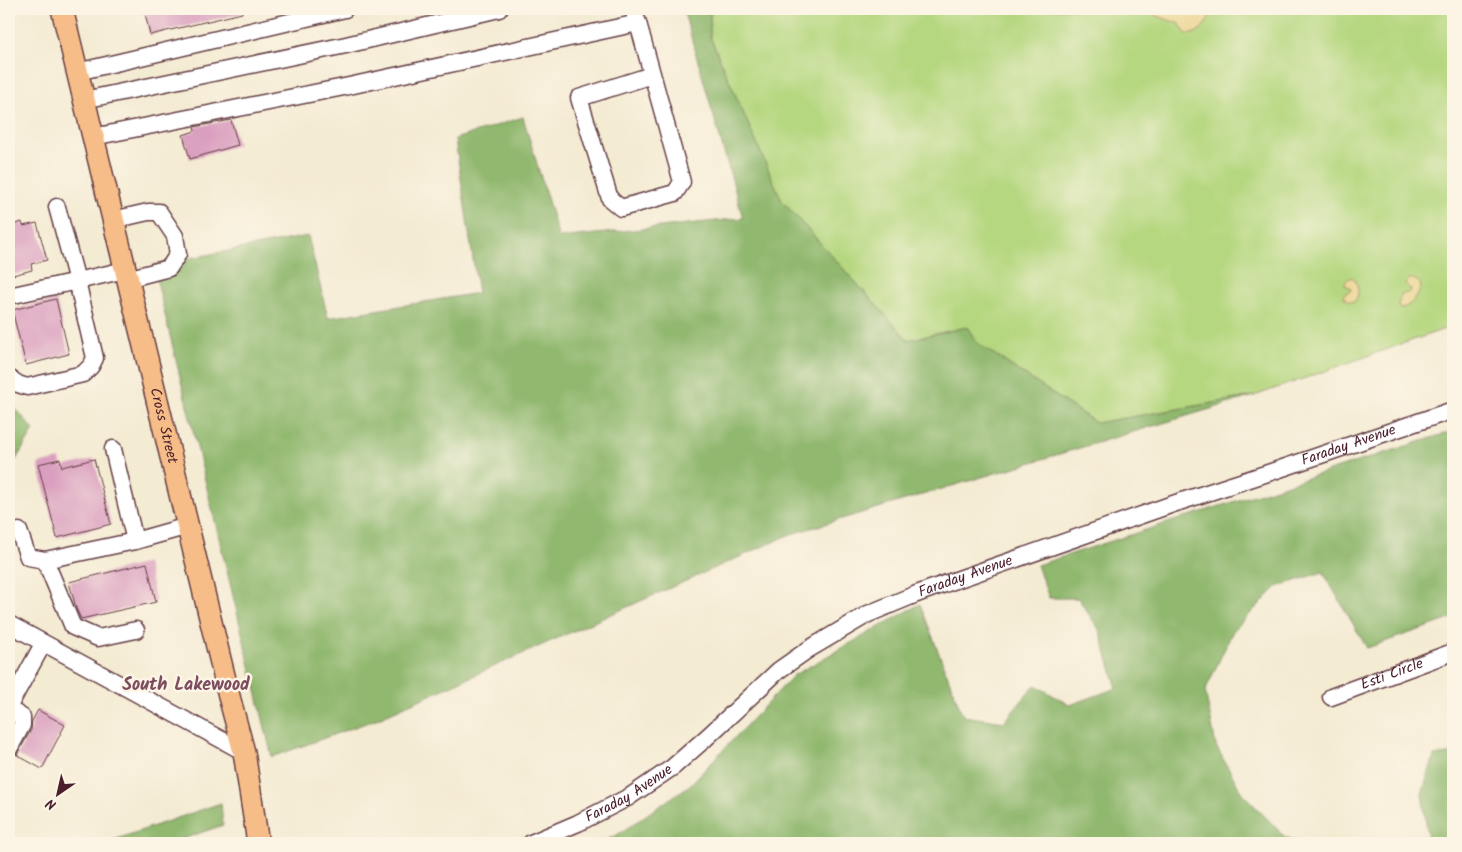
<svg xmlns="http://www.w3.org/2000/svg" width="1462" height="852" font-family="Kalam,sans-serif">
  <rect width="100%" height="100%" fill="#fcf5e5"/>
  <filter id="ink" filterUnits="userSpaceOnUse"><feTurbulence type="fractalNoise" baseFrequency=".02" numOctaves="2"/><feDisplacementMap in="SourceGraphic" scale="10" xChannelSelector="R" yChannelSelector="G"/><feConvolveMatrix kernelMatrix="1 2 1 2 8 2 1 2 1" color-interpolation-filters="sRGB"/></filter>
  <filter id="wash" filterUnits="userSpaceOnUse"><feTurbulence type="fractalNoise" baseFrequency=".0096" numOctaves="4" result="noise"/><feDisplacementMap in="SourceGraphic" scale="20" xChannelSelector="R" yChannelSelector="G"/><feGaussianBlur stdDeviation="1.12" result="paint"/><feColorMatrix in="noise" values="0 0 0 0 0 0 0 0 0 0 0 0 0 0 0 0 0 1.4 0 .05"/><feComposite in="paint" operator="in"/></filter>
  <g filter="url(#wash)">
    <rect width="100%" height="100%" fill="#f4ebd3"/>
    <polygon fill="#b5d77f" stroke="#807b55" points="710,9 1453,9 1453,326 1254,396 1096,423 977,343 967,327 908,340 782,201 710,37"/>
    <g fill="#90b86e" stroke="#6d6c4c">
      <polygon points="683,9 710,9 710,37 782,201 908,340 967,327 977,343 1096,423 1254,396 791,534 374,720 272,757 153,265 308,236 328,318 478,293 455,139 523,117 559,238 743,218"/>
      <polygon points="9,402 11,403 34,430 9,471"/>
      <polygon points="1453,431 1453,618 1367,648 1323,572 1277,587 1233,631 1205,691 1216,746 1242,793 1285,837 1304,843 600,843 617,835 690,785 794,675 920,604 963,716 1004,722 1035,685 1070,705 1117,688 1100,631 1078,598 1049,598 1037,565"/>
      <polygon points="1453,753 1453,843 1406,843 1428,836 1422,794 1434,756"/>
      <polygon points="221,803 223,825 171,843 105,843"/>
    </g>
    <g fill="#eeda9e" stroke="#9c7c64">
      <path d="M1144 9H1161L1174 13H1182L1185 9H1211L1212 11C1208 22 1198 38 1185 33L1180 24 1157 16Z"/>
      <path d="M1352 277C1358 284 1361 294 1354 302L1348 301 1343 296 1345 293 1351 290 1350 287 1345 285C1345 280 1348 279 1352 277Z"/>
      <path d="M1409 279C1414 278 1419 281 1421 286 1419 296 1410 307 1400 309L1398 305 1401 295 1410 292 1411 290 1405 284Z"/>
    </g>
    <g id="blocks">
      <g fill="#da9fbf">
        <polygon points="144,9 242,9 242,13 150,35"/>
        <polygon points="231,120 238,145 190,159 183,135 195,131 194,127"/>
        <polygon points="22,222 23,226 37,223 47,260 31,264 32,270 9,276 9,226"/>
        <polygon points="56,299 69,354 26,365 12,310"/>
        <polygon points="60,459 62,467 94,459 111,524 57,538 38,464"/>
        <polygon points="147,563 156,602 81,619 76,608 69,582"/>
        <polygon points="38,710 65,725 42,769 17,755 31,730 32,721"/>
      </g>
    </g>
  </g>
  <g filter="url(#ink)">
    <use href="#blocks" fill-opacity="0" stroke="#643e44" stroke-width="1"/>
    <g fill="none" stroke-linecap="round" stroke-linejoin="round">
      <g stroke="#643e44" stroke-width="19">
        <g id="minor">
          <polyline points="638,23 682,182 675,193 621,208 610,199 579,98 652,75"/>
          <polyline points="77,72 345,9"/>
          <polyline points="84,100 346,45 499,9"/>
          <polyline points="93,137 349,86 638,23 633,9"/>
          <polyline points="57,207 77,281 125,270"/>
          <polyline points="113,220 148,212 159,212 175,236 178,254 169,268 127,279"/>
          <polyline points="9,296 77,281 95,358 91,366 83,374 27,387 18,384 9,378"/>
          <polyline points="113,449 135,541"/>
          <polyline points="19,531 28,557 45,560"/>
          <polyline points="9,624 244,752"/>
          <polyline points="136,630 98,638 73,627 45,560 135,541 188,526"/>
          <path id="s1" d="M1331 697 1453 652"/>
          <polyline points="9,706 43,644"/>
          <polyline points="9,709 22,717 22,725 9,749"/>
          <path id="s2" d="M531 843 578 823 629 797 673 767 706 738 779 670 809 649 868 614 914 595 936 587 1173 504 1271 472 1453 410"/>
        </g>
      </g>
      <g stroke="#643e44" stroke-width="24">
        <g id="major">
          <path id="s3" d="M62 9 230 700 244 752 258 843"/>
        </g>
      </g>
      <use href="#minor" stroke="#fff" stroke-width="16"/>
      <use href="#major" stroke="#f7bd88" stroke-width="21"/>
    </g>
  </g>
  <g text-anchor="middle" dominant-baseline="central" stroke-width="5" stroke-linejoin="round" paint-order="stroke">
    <g font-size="15" fill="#4a1f2b" stroke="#fcf5e5">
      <text stroke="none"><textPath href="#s3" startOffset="429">Cross Street</textPath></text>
      <text stroke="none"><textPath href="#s2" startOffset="920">Faraday Avenue</textPath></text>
      <text stroke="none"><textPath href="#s2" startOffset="515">Faraday Avenue</textPath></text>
      <text stroke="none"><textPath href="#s1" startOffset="65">Esti Circle</textPath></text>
      <text stroke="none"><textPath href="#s2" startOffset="110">Faraday Avenue</textPath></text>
    </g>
    <g font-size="18" font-weight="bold" fill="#7c4c5f" stroke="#fcf5e5">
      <text x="186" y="685">South Lakewood</text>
    </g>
  </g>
  <rect width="1462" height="852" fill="none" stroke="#fcf5e5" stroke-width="30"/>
  <g transform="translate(58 794) rotate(214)" stroke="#fcf5e5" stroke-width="4" paint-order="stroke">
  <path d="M0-4L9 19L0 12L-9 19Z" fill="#4a1f2b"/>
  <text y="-8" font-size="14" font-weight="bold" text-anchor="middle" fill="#4a1f2b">N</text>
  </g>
</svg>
